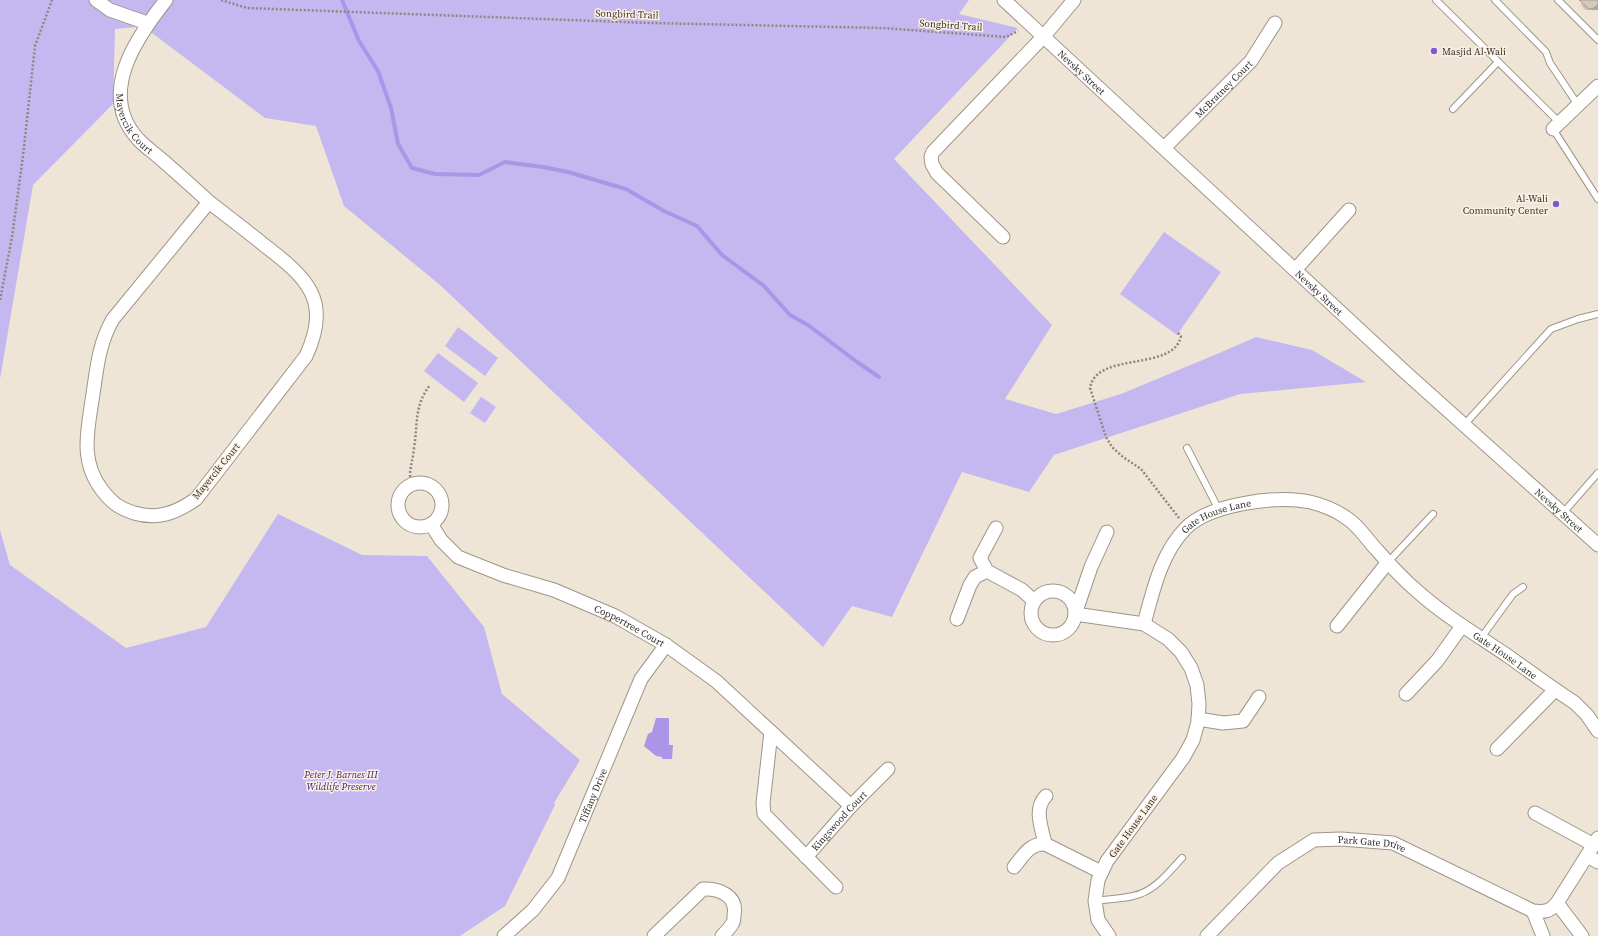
<svg xmlns="http://www.w3.org/2000/svg" width="1598" height="936" font-family="'Source Serif 4',serif">
  <defs>
    <filter id="shadow"><feDropShadow dx="2.5" dy="4.5" stdDeviation="1" flood-color="#0004"/></filter>
  </defs>
  <rect width="100%" height="100%" fill="#efe5d7"/>
  <g fill="#c5b8f0">
    <polygon points="0,0 969,0 959,14 1018,28 894,159 1052,325 1005,399 1056,414 1121,394 1224,351 1256,337 1312,350 1366,382 1240,394 1054,455 1029,492 962,472 892,617 852,606 823,647 440,285 344,206 316,126 265,118 152,33 147,26 115,29 113,104 33,185 0,379"/>
    <polygon points="1164,232 1221,272 1177,335 1120,294"/>
    <polygon points="458,327 498,358 485,376 445,346"/>
    <polygon points="438,353 478,383 464,402 424,371"/>
    <polygon points="481,397 496,407 485,423 470,413"/>
    <polygon points="278,514 362,555 427,556 484,627 502,694 580,760 554,803 555,805 505,906 460,936 0,936 0,530 10,565 126,648 206,627"/>
  </g>
  <polygon fill="#aa95e7" points="656,718 669,718 669,745 673,745 672,759 662,759 662,757 656,756 644,746 648,734 652,732"/>
  <g fill="none" stroke-linecap="round" stroke-linejoin="round">
    <polyline stroke="#aa95e7" stroke-width="4" points="342,0 359,41 378,71 391,108 398,144 412,168 435,174 479,175 505,162 543,167 568,172 626,189 664,211 697,226 722,255 764,286 790,315 808,325 857,362 879,377"/>
  </g>
  <polygon fill="#d3c9bc" stroke="#a9a093" filter="url(#shadow)" points="1579,0 1598,0 1598,4 1594,8 1589,9"/>
  <g fill="none" stroke-linecap="round" stroke-linejoin="round">
    <g stroke="#9e9588" stroke-width="8">
      <g id="service">
        <polyline points="1436,0 1560,123"/>
        <polyline points="1495,0 1546,52 1550,63 1578,105"/>
        <polyline points="1558,0 1598,40"/>
        <polyline points="1453,109 1498,62"/>
        <polyline points="1553,129 1598,199"/>
        <polyline points="1464,425 1551,329 1578,319 1598,314"/>
        <polyline points="1187,448 1219,510"/>
        <polyline points="1563,513 1598,473"/>
        <polyline points="1388,562 1433,514"/>
        <polyline points="1481,638 1513,594 1523,587"/>
        <path d="M1095 901C1108 899 1121 899 1133 896 1154 892 1168 873 1182 858"/>
      </g>
    </g>
    <g stroke="#9e9588" stroke-width="15">
      <g id="minor">
        <polyline points="96,0 110,10 147,23"/>
        <path id="s1" d="M166 0C136 38 97 94 138 139 144 146 153 152 161 159 177 173 193 187 209 202"/>
        <path id="s2" d="M1004 0 1405 372 1598 545"/>
        <polyline points="1553,129 1598,86"/>
        <path id="s3" d="M1164 148 1251 61 1275 23"/>
        <path d="M209 202C227 216 246 230 264 245 307 278 332 300 306 356L196 499C176 513 158 520 134 513 119 508 112 503 102 490 79 460 88 429 93 394 97 367 99 343 113 319Z"/>
        <polyline points="1003,237 937,173 932,164 931,157 933,152 1044,36 1074,0"/>
        <polyline points="1295,270 1349,210"/>
        <circle cx="420" cy="505" r="22"/>
        <path id="s4" d="M431 524 441 540 458 557 503 575 554 590 615 616 666 645 716 681 851 806"/>
        <polyline points="996,528 980,558 987,571 1022,590 1034,601"/>
        <polyline points="1107,532 1091,567 1075,614 1144,624 1168,639 1181,652 1191,668 1197,685 1199,704 1198,722 1193,740 1183,758 1107,861 1098,880 1095,901 1098,920 1109,936"/>
        <circle cx="1053" cy="613" r="22"/>
        <polyline points="957,619 970,585 975,577 987,571"/>
        <path id="s5" d="M1144 624C1153 591 1161 553 1186 528 1210 504 1277 495 1310 502 1323 505 1337 511 1348 519 1360 527 1367 540 1377 550 1389 564 1403 579 1417 591 1445 616 1477 635 1508 656 1530 672 1552 688 1575 703L1587 715 1598 731"/>
        <polyline points="1337,626 1388,562"/>
        <polyline points="1406,694 1437,661 1462,626"/>
        <polyline points="1198,719 1223,723 1243,721 1259,697"/>
        <polyline points="771,732 763,803 764,814 836,887"/>
        <polyline points="1497,749 1555,690"/>
        <polyline points="1535,813 1594,845"/>
        <path d="M1045 844C1042 828 1033 809 1046 796"/>
        <polyline points="1587,856 1598,862"/>
        <path id="s6" d="M806 857 851 806 888 769"/>
        <path d="M1014 867C1023 856 1030 843 1045 844L1101 872"/>
        <polyline points="1557,903 1582,936"/>
        <polyline points="1533,911 1543,936"/>
        <path id="s7" d="M504 936 533 910 558 878 641 679 666 645"/>
        <path d="M654 936 703 889C719 888 738 896 734 915 734 918 734 922 732 924 730 928 725 933 722 936"/>
        <path id="s8" d="M1207 936 1278 863 1314 840 1341 839 1393 843 1533 911C1544 912 1550 912 1557 903L1598 838"/>
      </g>
    </g>
    <g stroke="#8d877d" stroke-width="2.5" stroke-dasharray="2 2" stroke-linecap="butt">
      <polyline points="221,0 247,8 650,23 883,28 1006,37 1018,31"/>
      <polyline points="0,300 12,237 23,156 35,46 52,0"/>
      <path d="M1178 333 1181 336C1174 372 1096 351 1090 388L1106 437 1112 447 1123 457 1141 469 1179 518"/>
      <path d="M411 485C408 471 413 461 414 448 418 423 414 406 430 385"/>
    </g>
    <use href="#service" stroke="#fff" stroke-width="6"/>
    <use href="#minor" stroke="#fff" stroke-width="13"/>
  </g>
  <g fill="#7e57d1" stroke="#fcf2e4" stroke-width="1.5">
    <circle cx="1434" cy="51" r="4"/>
    <circle cx="1556" cy="204" r="4"/>
  </g>
  <g text-anchor="middle" dominant-baseline="central" stroke-width="3" stroke-linejoin="round" paint-order="stroke">
    <g font-size="10" fill="#36332d" stroke="#fcf2e4">
      <text transform="translate(627 14) rotate(2)">Songbird Trail</text>
      <text transform="translate(951 25) rotate(4)">Songbird Trail</text>
      <text stroke="none"><textPath href="#s2" startOffset="106">Nevsky Street</textPath></text>
      <text stroke="none"><textPath href="#s3" startOffset="84">McBratney Court</textPath></text>
      <text stroke="none"><textPath href="#s1" startOffset="140">Mayercik Court</textPath></text>
      <text stroke="none"><textPath href="#s2" startOffset="430">Nevsky Street</textPath></text>
      <text transform="translate(216 471) rotate(-51)">Mayercik Court</text>
      <text stroke="none"><textPath href="#s2" startOffset="754">Nevsky Street</textPath></text>
      <text stroke="none"><textPath href="#s5" startOffset="139">Gate House Lane</textPath></text>
      <text stroke="none"><textPath href="#s4" startOffset="228">Coppertree Court</textPath></text>
      <text stroke="none"><textPath href="#s5" startOffset="487">Gate House Lane</textPath></text>
      <text stroke="none"><textPath href="#s7" startOffset="169">Tiffany Drive</textPath></text>
      <text stroke="none"><textPath href="#s6" startOffset="49">Kingswood Court</textPath></text>
      <text transform="translate(1133 826) rotate(-54)">Gate House Lane</text>
      <text stroke="none"><textPath href="#s8" startOffset="203">Park Gate Drive</textPath></text>
    </g>
    <g font-size="10" fill="#36332d" stroke="#fcf2e4" text-anchor="start">
      <text x="1442" y="51">Masjid Al-Wali</text>
      <text x="1548" y="198" text-anchor="end">Al-Wali<tspan x="1548" dy="12">Community Center</tspan></text>
    </g>
    <g font-size="10" font-style="italic" fill="#44217f" stroke="#fcf2e4">
      <text x="341" y="774">Peter J. Barnes III<tspan x="341" dy="12">Wildlife Preserve</tspan></text>
    </g>
  </g>
</svg>
